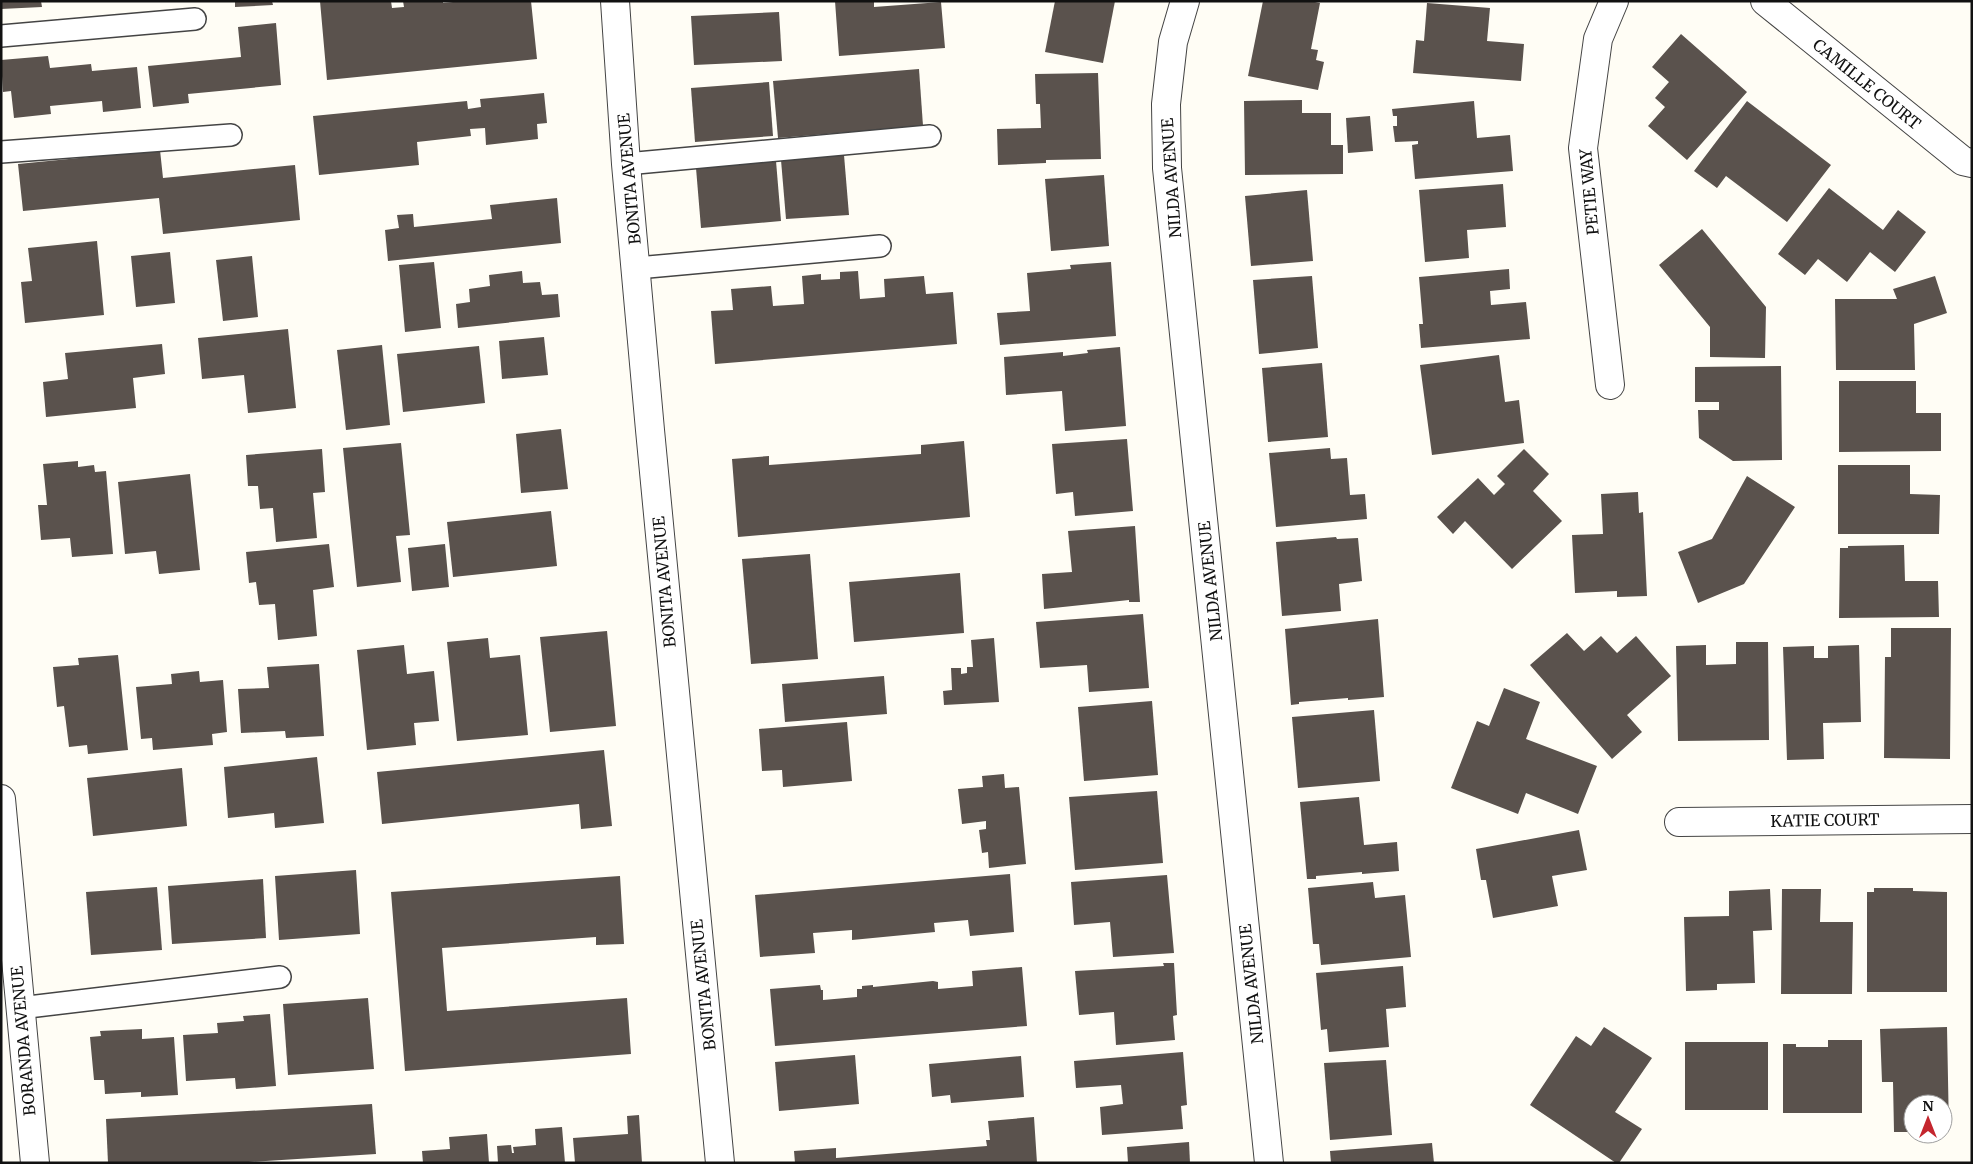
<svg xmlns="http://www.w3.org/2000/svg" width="1973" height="1164" font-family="Merriweather,serif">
  <rect width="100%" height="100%" fill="#fffdf5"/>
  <g fill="#5a524d">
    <polygon points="1,1 41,1 42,7 1,9"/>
    <polygon points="235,1 272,1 273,5 235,7"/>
    <polygon points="320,1 391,1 392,8 404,7 403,1 443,1 443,3 463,1 531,1 537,59 327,80"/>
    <polygon points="835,1 874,1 874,7 941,2 945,48 839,56"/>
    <polygon points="1055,1 1115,1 1103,63 1045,52"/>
    <polygon points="1263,1 1310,1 1320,3 1311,49 1318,50 1316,60 1324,62 1318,90 1248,76"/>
    <polygon points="1427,3 1490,8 1487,41 1524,44 1521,81 1413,73 1416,40 1424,41"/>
    <polygon points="779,12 782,61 694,65 691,16"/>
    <polygon points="276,23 281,85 188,94 189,103 153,107 148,66 241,57 238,27"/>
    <polygon points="1681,34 1747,92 1687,160 1648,126 1665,107 1655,98 1669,82 1652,67"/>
    <polygon points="48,56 50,68 91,64 92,71 137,67 141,108 103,112 102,101 50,106 51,114 14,118 11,91 3,92 1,60"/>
    <polygon points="919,69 923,126 778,138 773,81"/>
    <polygon points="1098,73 1101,159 1046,160 1046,163 998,165 997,129 1041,128 1040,104 1036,104 1035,74"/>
    <polygon points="769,82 773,136 695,142 691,88"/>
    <polygon points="544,93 547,123 537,124 538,139 486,145 485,128 470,129 471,136 417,142 419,165 319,175 313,116 467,101 468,109 481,107 480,99"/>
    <polygon points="1302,100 1302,113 1331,113 1331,145 1343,145 1343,174 1245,175 1244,101"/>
    <polygon points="1474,101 1477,138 1510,135 1513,171 1415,179 1412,145 1418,144 1418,141 1395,142 1393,126 1397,126 1397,116 1393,116 1392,109"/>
    <polygon points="1747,101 1831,165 1787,222 1726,176 1717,188 1694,171"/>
    <polygon points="1370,116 1373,151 1348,153 1346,118"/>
    <polygon points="160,150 163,178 295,165 300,220 163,234 159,198 23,211 18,164"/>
    <polygon points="844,155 849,215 786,219 781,160"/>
    <polygon points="776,161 781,221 701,228 696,168"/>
    <polygon points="1104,175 1109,246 1051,251 1045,179"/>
    <polygon points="1503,184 1506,227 1467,230 1469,258 1425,262 1419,190"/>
    <polygon points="1829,188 1883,230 1898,210 1926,232 1895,272 1870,252 1847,282 1818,259 1805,275 1778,254"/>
    <polygon points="1307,190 1313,261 1251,266 1245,196"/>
    <polygon points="557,198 561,243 388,261 385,230 399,228 397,215 413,214 414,227 492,219 490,205"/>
    <polygon points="1702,229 1766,307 1765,358 1710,357 1710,327 1659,265"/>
    <polygon points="97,241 104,315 25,323 21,282 32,281 28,248"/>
    <polygon points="170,252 175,303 136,307 131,256"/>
    <polygon points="252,256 258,317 223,321 216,260"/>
    <polygon points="434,262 441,328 405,332 399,265"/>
    <polygon points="1111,262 1116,336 1000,345 997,313 1030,311 1027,273 1071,269 1070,265"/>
    <polygon points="1509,269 1510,289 1490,291 1491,305 1526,302 1530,339 1421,348 1419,324 1423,324 1419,277"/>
    <polygon points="522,271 523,283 540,282 542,295 558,294 560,317 458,328 456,304 470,302 469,289 490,286 489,275"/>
    <polygon points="858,271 860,299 885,297 884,279 924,276 926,294 953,292 957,344 715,364 711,311 733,310 731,289 771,286 773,306 804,304 802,276 821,274 821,280 840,279 840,272"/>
    <polygon points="1312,276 1318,348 1259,354 1253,280"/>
    <polygon points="1935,276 1947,313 1914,324 1915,370 1836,370 1835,299 1897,299 1893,289"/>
    <polygon points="288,329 296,408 248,413 244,375 202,379 198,338"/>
    <polygon points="544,337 548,375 502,379 499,341"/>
    <polygon points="162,344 165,374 133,378 136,408 46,417 43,382 68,379 65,353"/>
    <polygon points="382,345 390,425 346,430 337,350"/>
    <polygon points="479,346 485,403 403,412 397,354"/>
    <polygon points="1120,347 1126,426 1065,431 1062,391 1006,395 1004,357 1063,352 1063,356 1088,353 1087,350"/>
    <polygon points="1499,355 1505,402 1519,400 1524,443 1432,455 1420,365"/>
    <polygon points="1322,363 1328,437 1268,442 1262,368"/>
    <polygon points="1781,366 1782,460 1733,461 1699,438 1698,410 1719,410 1719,402 1695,402 1695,367"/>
    <polygon points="1839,381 1916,381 1916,413 1941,413 1941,451 1839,452"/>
    <polygon points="561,429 568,489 521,493 516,434"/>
    <polygon points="1127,439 1133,511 1075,516 1073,492 1056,494 1052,444"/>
    <polygon points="964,441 970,517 738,537 732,459 769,456 769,465 921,454 921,445"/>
    <polygon points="401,443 410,535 396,536 401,582 357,587 343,448"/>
    <polygon points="1330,448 1331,459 1347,458 1350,495 1365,494 1367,519 1276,527 1269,453"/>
    <polygon points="322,449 325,492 313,493 317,538 276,542 273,508 260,509 258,486 248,486 246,455"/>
    <polygon points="1524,449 1549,474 1533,491 1562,521 1512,569 1465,521 1453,534 1437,517 1478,478 1494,495 1505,484 1497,476"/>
    <polygon points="78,461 78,467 94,465 95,472 106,471 113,554 72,557 70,538 41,540 38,505 47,505 43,464"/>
    <polygon points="1838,465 1910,465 1910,494 1940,495 1939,534 1838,534"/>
    <polygon points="190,474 200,570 159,574 156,551 125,554 118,482"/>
    <polygon points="1747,476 1795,507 1744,584 1698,603 1678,552 1712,539"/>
    <polygon points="1638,492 1639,513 1643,512 1647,596 1617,597 1617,591 1575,593 1572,535 1603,534 1601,494"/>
    <polygon points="551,511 557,566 453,577 447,522"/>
    <polygon points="1135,526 1140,602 1129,602 1129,600 1044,609 1042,574 1072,572 1068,531"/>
    <polygon points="1336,537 1337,539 1358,538 1362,581 1339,584 1341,611 1282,616 1276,542"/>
    <polygon points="329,544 334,587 313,590 317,636 278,640 275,604 259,605 256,582 249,583 246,552"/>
    <polygon points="445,544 449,587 412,591 408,548"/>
    <polygon points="1904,545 1905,581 1938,581 1939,617 1839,618 1840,548 1848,548 1848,546"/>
    <polygon points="810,554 818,659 751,664 742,559"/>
    <polygon points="960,573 964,633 854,642 849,582"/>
    <polygon points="1143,614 1149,688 1089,692 1087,665 1040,668 1036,622"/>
    <polygon points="1378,619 1384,697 1348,700 1348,698 1299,702 1299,704 1291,705 1285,629"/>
    <polygon points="1891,628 1951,628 1950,759 1884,758 1885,657 1891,657"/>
    <polygon points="607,631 616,726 550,732 540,637"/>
    <polygon points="1567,633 1584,651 1601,636 1617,653 1636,636 1671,676 1627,715 1642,732 1612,759 1530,665"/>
    <polygon points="488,638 490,658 520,655 528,735 457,741 447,642"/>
    <polygon points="994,638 999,702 944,705 943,691 952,690 951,668 961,668 961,674 967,673 967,667 973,667 971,640"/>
    <polygon points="1736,642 1768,642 1769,740 1678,741 1676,646 1706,645 1706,665 1736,664"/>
    <polygon points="404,645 407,674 434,671 439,721 414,723 416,745 367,750 357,650"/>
    <polygon points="1859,645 1861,722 1823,723 1824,759 1787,760 1783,647 1814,646 1814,658 1828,658 1828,646"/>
    <polygon points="118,655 128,750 88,754 87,745 69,747 64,706 57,707 53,667 79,665 78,658"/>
    <polygon points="319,664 324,736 286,738 285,731 241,733 238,689 269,688 267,667"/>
    <polygon points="199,671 200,682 223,680 227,732 212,734 213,745 153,750 152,738 141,739 136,687 172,684 171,674"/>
    <polygon points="884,676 887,714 785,722 782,684"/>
    <polygon points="1504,688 1540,702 1526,739 1597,766 1578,814 1526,793 1518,814 1451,788 1477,721 1489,726"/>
    <polygon points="1152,701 1158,775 1084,781 1078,707"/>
    <polygon points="1374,710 1380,781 1298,788 1292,717"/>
    <polygon points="847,722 852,781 783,787 782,770 762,771 759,729"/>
    <polygon points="604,750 612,826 581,829 579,804 382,824 377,772"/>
    <polygon points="317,757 324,823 275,828 274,813 228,818 224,767"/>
    <polygon points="182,768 187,826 93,836 87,778"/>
    <polygon points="1004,774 1005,788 1019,787 1026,864 989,868 988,852 982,853 979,830 986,829 986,821 962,824 958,789 983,787 982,776"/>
    <polygon points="1157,791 1163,863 1075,870 1069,797"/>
    <polygon points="1359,797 1364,845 1397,842 1399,871 1362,874 1362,872 1316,876 1316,879 1307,879 1300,802"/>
    <polygon points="1579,830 1587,870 1552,876 1558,906 1493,918 1486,880 1481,880 1476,849"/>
    <polygon points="356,870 360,934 279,940 275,876"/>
    <polygon points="1010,874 1014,932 970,936 968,920 934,923 935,932 852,940 852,930 813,933 815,953 760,957 755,895"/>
    <polygon points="1167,875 1174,953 1113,957 1110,922 1074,925 1071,882"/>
    <polygon points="620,876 624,944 596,945 596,937 442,948 447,1011 627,998 631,1054 405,1071 391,892"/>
    <polygon points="263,879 266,938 172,944 168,886"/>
    <polygon points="1373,882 1375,898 1405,895 1411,957 1321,965 1319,944 1313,944 1308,888"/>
    <polygon points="157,887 162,950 91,955 86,892"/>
    <polygon points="1874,888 1913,888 1913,891 1947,892 1947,992 1867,992 1867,892 1874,892"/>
    <polygon points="1770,889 1772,930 1753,931 1755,983 1717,984 1717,990 1686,991 1684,917 1729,916 1729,891"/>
    <polygon points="1782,889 1821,889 1820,922 1853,922 1852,994 1781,994"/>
    <polygon points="1163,963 1174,963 1177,1015 1173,1016 1175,1040 1116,1045 1114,1012 1079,1015 1075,971 1164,966"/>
    <polygon points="1403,966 1406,1007 1386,1009 1389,1047 1329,1052 1327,1029 1321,1030 1316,973"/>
    <polygon points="1022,967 1027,1026 775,1046 770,989 820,985 821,990 823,990 823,1000 857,997 857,989 862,989 862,986 873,985 873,987 933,981 938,982 938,989 973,986 972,971"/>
    <polygon points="368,998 374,1069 288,1075 283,1004"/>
    <polygon points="270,1014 276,1086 236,1089 235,1078 186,1081 183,1035 218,1033 217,1023 244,1021 243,1016"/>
    <polygon points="1604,1027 1652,1058 1615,1112 1642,1129 1619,1163 1616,1163 1530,1105 1576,1036 1591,1046"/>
    <polygon points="1947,1027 1949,1131 1943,1131 1943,1104 1913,1104 1913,1132 1894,1132 1893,1082 1882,1082 1880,1029"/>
    <polygon points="142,1029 142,1039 174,1037 178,1095 141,1097 141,1092 105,1094 104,1080 94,1080 90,1037 101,1036 100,1031"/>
    <polygon points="1828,1040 1862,1040 1862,1113 1783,1113 1783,1044 1796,1044 1796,1047 1828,1047"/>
    <rect x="1685" y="1042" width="83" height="68"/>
    <polygon points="1183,1052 1187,1105 1181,1106 1183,1129 1102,1135 1100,1107 1123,1104 1121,1085 1076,1088 1074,1061"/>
    <polygon points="855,1055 859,1104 779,1111 775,1062"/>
    <polygon points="1021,1056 1024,1097 951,1103 950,1095 932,1097 929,1064"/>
    <polygon points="1386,1060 1392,1135 1330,1140 1324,1063"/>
    <polygon points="372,1104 376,1154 233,1163 108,1163 106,1119"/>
    <polygon points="639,1115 642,1163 575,1163 573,1138 628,1134 627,1116"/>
    <polygon points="1034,1117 1037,1163 795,1163 794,1151 836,1148 836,1158 987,1146 986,1140 990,1140 988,1121"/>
    <polygon points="562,1127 565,1163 498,1163 497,1146 511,1145 512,1153 514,1153 513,1147 536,1145 535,1129"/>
    <polygon points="487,1134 489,1163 423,1163 422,1151 450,1149 449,1137"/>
    <polygon points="1189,1142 1190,1163 1128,1163 1127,1147"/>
    <polygon points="1432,1143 1434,1163 1331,1163 1330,1151"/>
  </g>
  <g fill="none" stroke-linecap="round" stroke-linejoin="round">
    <g stroke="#444" stroke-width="24">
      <g id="lane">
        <polyline points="1,36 195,19"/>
        <polyline points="1,152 231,135"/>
        <polyline points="626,164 930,136"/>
        <polyline points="637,268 880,246"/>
        <polyline points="20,1008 280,977"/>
      </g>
    </g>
    <g stroke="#444" stroke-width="30">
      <g id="street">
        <polyline points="615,1 626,164 650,430 720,1163"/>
        <polyline points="1185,1 1173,42 1166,104 1167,168 1269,1163"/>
        <polyline points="1765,1 1963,161 1972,163"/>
        <polyline points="1610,385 1583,148 1598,39 1614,1"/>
        <polyline points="1,799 35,1163"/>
        <polyline points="1679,822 1972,819"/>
      </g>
    </g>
    <use href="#lane" stroke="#fff" stroke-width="21"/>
    <use href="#street" stroke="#fff" stroke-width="28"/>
  </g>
  <g text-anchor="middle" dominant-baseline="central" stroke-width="5" stroke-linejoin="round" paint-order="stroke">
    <g font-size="16" fill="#111" stroke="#fff">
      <text transform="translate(1867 84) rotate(39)">CAMILLE COURT</text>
      <text transform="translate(1171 178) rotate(-94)">NILDA AVENUE</text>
      <text transform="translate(629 179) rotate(-95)">BONITA AVENUE</text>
      <text transform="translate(1589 192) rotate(-95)">PETIE WAY</text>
      <text transform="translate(1210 581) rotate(-96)">NILDA AVENUE</text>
      <text transform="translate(664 582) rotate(-95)">BONITA AVENUE</text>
      <text transform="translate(1825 820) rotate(-1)">KATIE COURT</text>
      <text transform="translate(1251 984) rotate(-96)">NILDA AVENUE</text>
      <text transform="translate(703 985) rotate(-96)">BONITA AVENUE</text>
      <text transform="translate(23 1041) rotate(-95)">BORANDA AVENUE</text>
    </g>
  </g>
  <rect width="1973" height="1164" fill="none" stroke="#111111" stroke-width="5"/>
  <g transform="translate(1928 1119)"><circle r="24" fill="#ffffff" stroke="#a0a0a0"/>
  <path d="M0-4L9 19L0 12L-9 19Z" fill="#c4262e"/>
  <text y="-8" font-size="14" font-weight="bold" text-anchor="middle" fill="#111111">N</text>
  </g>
</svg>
